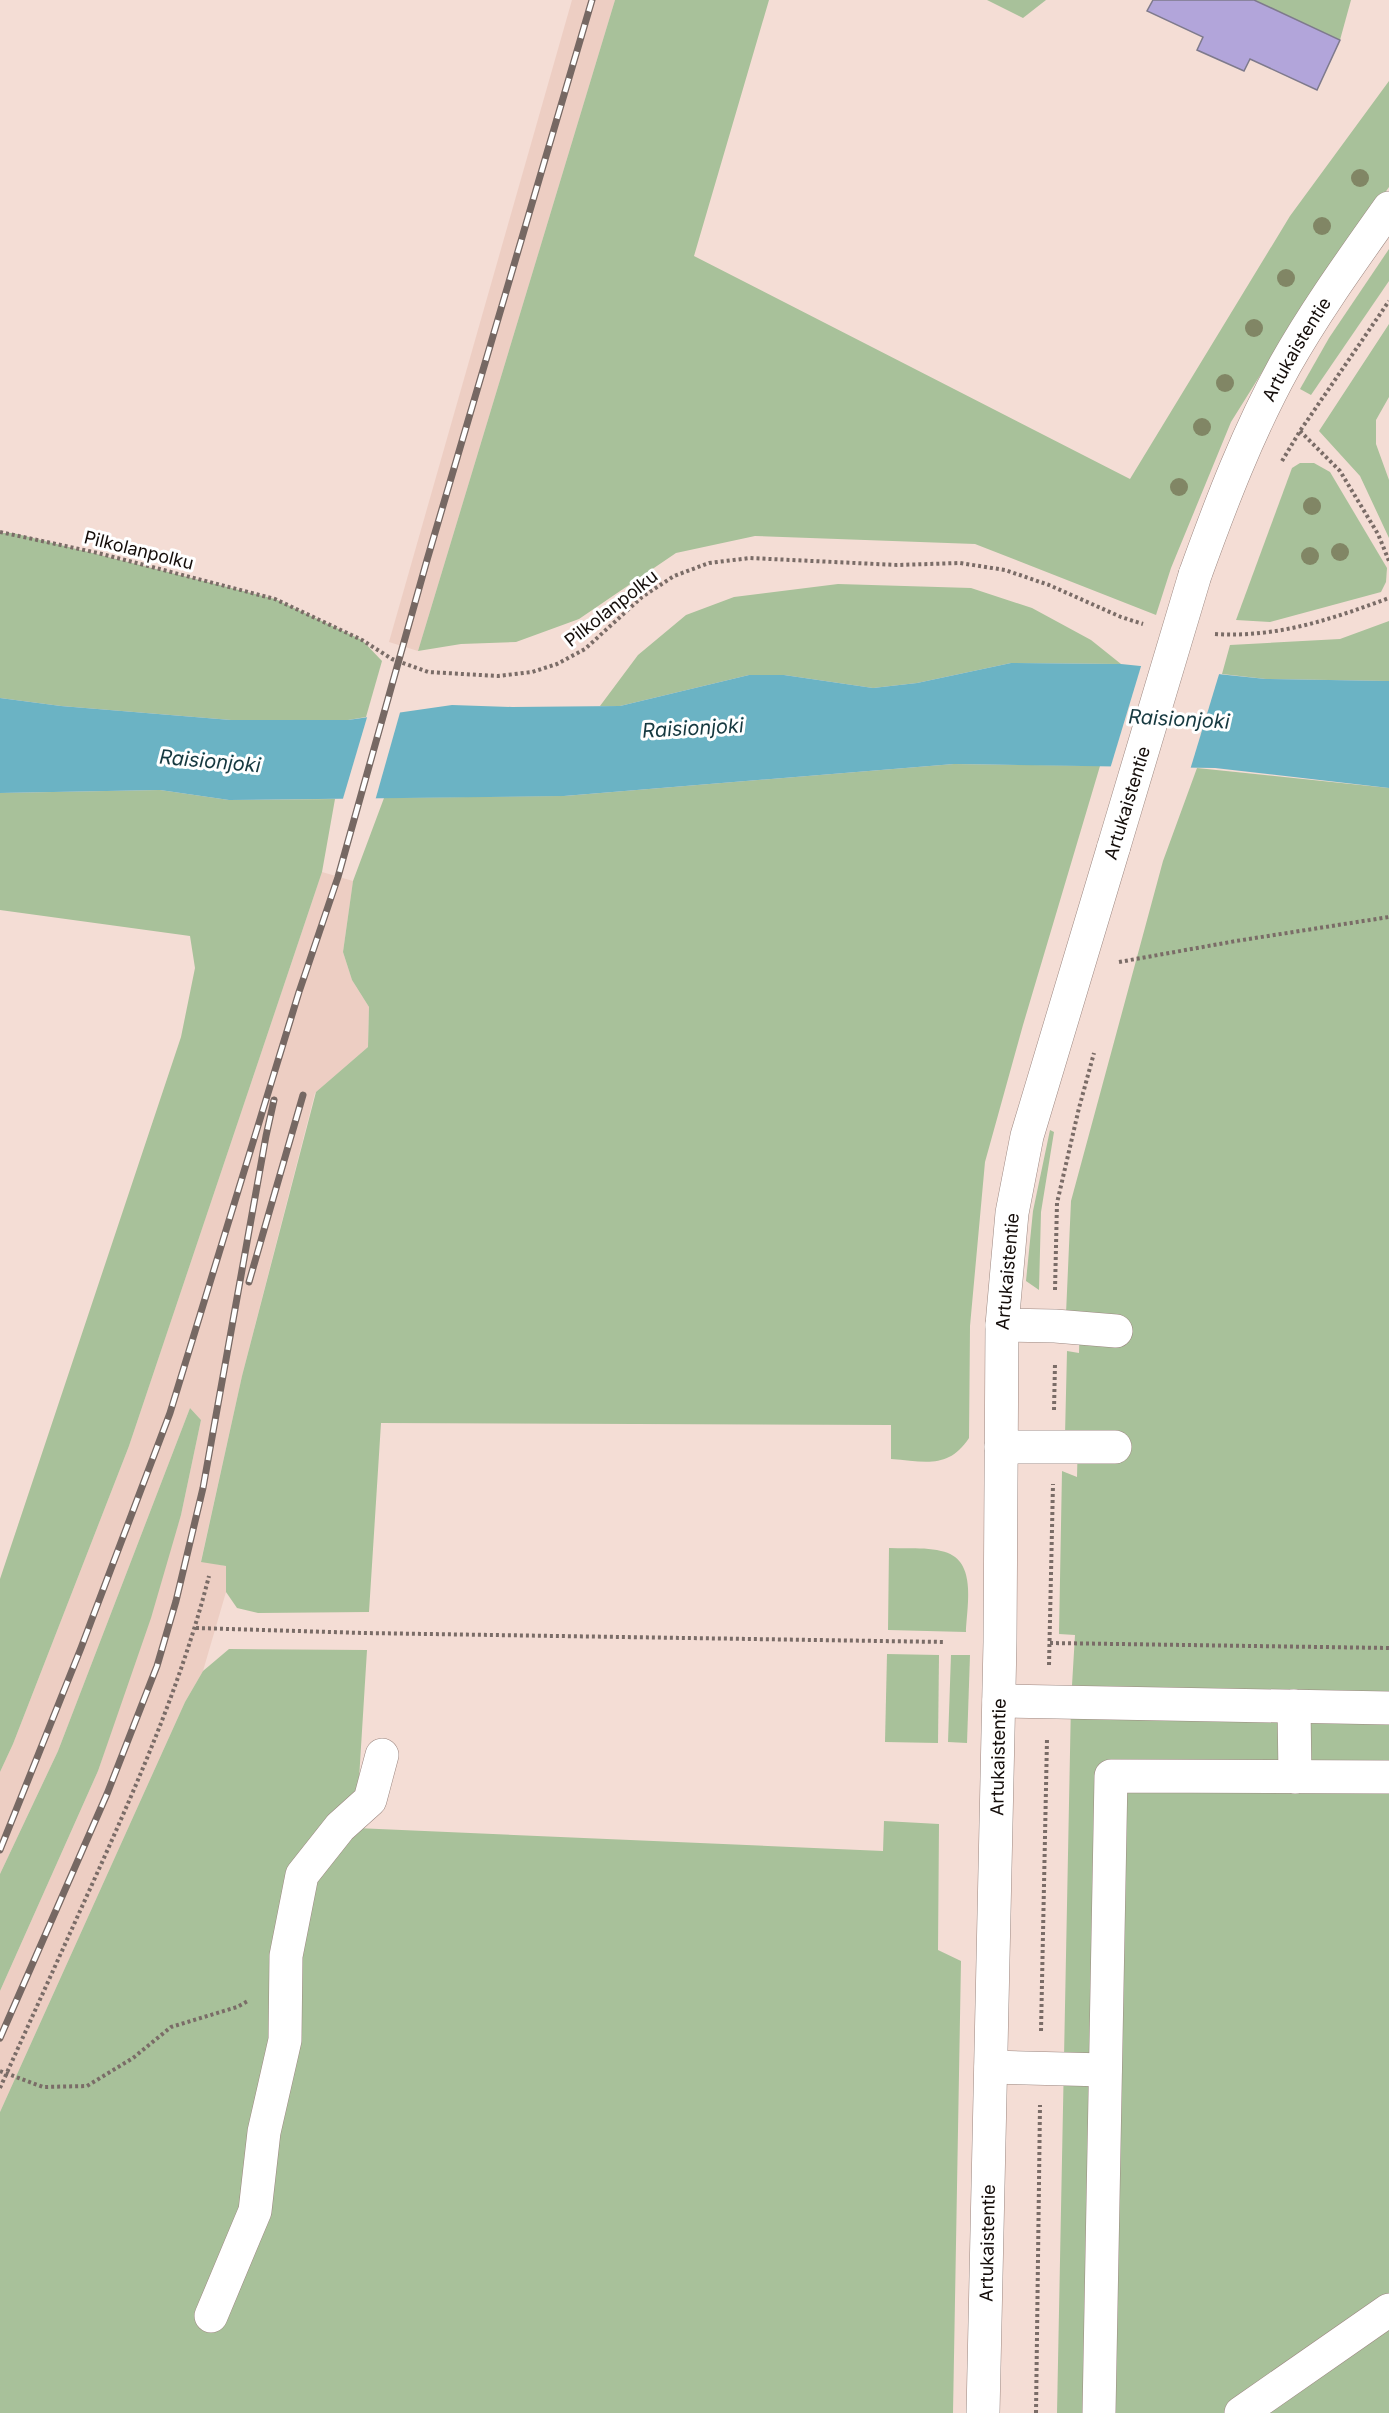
<svg xmlns="http://www.w3.org/2000/svg" width="1389" height="2413" font-family="Inter,sans-serif">
  <rect width="100%" height="100%" fill="#f4ddd5"/>
  <g fill="#edcec3">
    <polygon points="572,0 615,0 418,651 389,642"/>
    <polygon points="322,872 353,881 343,952 352,980 369,1007 368,1047 315,1093 242,1376 201,1561 226,1566 226,1592 203,1671 185,1702 0,2112 0,1991 98,1771 181,1515 201,1420 190,1408 58,1751 0,1874 0,1772 13,1744 129,1446"/>
  </g>
  <g fill="#a8c19a">
    <polygon points="615,0 769,0 694,256 1130,479 1290,216 1389,81 1389,187 1284,337 1231,422 1171,568 1156,615 975,544 755,536 676,553 579,619 516,642 461,644 418,651"/>
    <polygon points="987,0 1046,0 1023,18"/>
    <polygon points="1254,0 1351,0 1340,40"/>
    <polygon points="1389,249 1389,281 1311,395 1300,389 1329,338"/>
    <polygon points="1389,324 1389,397 1376,420 1376,444 1389,480 1389,538 1360,476 1319,431"/>
    <polygon points="1300,463 1314,463 1330,472 1387,568 1386,582 1381,592 1270,622 1236,620 1292,468"/>
    <polygon points="0,533 13,533 275,599 362,640 382,661 366,717 348,720 231,720 61,706 0,698"/>
    <polygon points="838,584 971,588 1032,608 1091,640 1121,664 1011,663 917,683 873,688 784,675 749,675 620,706 600,706 638,655 686,615 734,597"/>
    <polygon points="1389,621 1389,681 1266,679 1222,674 1230,645 1340,639"/>
    <path d="M954 764 1100 766 1023 1025 985 1162 970 1326 969 1438C948 1470 924 1461 891 1459V1425L381 1423 369 1612 258 1613 237 1608 226 1592V1566L201 1562 242 1376 316 1092 368 1047 369 1007 352 980 343 952 353 881 384 798 564 796Z"/>
    <polygon points="1197,768 1389,788 1389,2413 1057,2413 1071,1702 1075,1635 1059,1634 1062,1471 1077,1477 1078,1435 1065,1435 1067,1351 1079,1353 1080,1315 1066,1314 1071,1201 1163,861"/>
    <polygon points="160,790 229,800 335,799 322,872 129,1446 13,1744 0,1772 0,1579 181,1037 195,968 190,936 0,910 0,793"/>
    <polygon points="1050,1130 1054,1132 1041,1212 1039,1290 1026,1281 1033,1211"/>
    <polygon points="190,1408 201,1420 181,1515 151,1618 98,1771 0,1991 0,1874 58,1751"/>
    <path d="M889 1548C906 1549 925 1547 941 1551 978 1558 967 1605 966 1632L888 1630Z"/>
    <polygon points="229,1649 367,1650 356,1828 883,1851 884,1821 939,1824 938,1950 961,1961 953,2413 0,2413 0,2112 185,1702 203,1671"/>
    <polygon points="887,1654 939,1655 938,1743 885,1742"/>
    <polygon points="951,1655 970,1655 967,1743 948,1742"/>
  </g>
  <polygon fill="#6bb3c4" points="1011,663 1121,664 1266,679 1389,681 1389,788 1215,768 954,764 564,796 229,800 160,790 0,793 0,698 61,706 231,720 348,720 452,705 512,707 620,706 749,675 784,675 873,688 917,683"/>
  <g fill="#f4ddd5">
    <polygon points="1142,663 1220,671 1190,770 1110,769"/>
    <polygon points="401,709 375,801 342,802 368,714"/>
  </g>
  <polygon fill="#b2a5da" stroke="#7e7a8c" stroke-width="1.5" points="1153,0 1254,0 1340,40 1317,90 1250,59 1244,71 1197,50 1203,37 1147,11"/>
  <g fill="none" stroke-linecap="round" stroke-linejoin="round">
    <g stroke="#9c8780" stroke-width="34">
      <g id="minor">
        <path id="s1" d="M1195 575C1221 503 1248 432 1285 365 1316 310 1353 259 1389 208"/>
        <polyline points="1002,1325 1055,1326 1116,1331"/>
        <polyline points="1001,1447 1115,1447"/>
        <polyline points="999,1701 1389,1708"/>
        <polyline points="1294,1706 1295,1777"/>
        <polyline points="991,2067 1105,2070"/>
        <polyline points="211,2316 255,2211 264,2132 285,2040 286,1956 302,1875 340,1827 370,1800 382,1755"/>
        <path id="s2" d="M983 2413 1000 1642 1002 1325 1012 1213 1027 1136 1114 846"/>
        <polyline points="1099,2413 1111,1776 1389,1777"/>
        <polyline points="1241,2413 1389,2310"/>
      </g>
    </g>
    <g stroke="#7a6c67" stroke-width="4" stroke-dasharray="3 3" stroke-linecap="butt">
      <polyline points="1300,431 1340,471 1378,534 1389,561"/>
      <polyline points="1282,461 1300,431 1389,301"/>
      <polyline points="0,532 98,553 275,599 362,640 392,659 428,672 498,676 532,672 557,664 585,649 642,597 674,576 709,563 750,558 897,565 960,563 1005,570 1049,585 1121,617 1143,624"/>
      <path d="M1215 634C1277 638 1332 619 1389 598"/>
      <polyline points="1119,962 1236,941 1389,917"/>
      <polyline points="1055,1290 1057,1203 1079,1108 1094,1053"/>
      <polyline points="1054,1410 1055,1364"/>
      <polyline points="196,1628 364,1633 945,1642"/>
      <polyline points="1050,1643 1389,1648"/>
      <polyline points="1049,1665 1053,1484"/>
      <polyline points="1041,2031 1047,1739"/>
      <polyline points="0,2071 43,2087 87,2086 133,2058 171,2027 237,2007 248,2001"/>
      <path d="M0 2088C33 2015 66 1942 99 1869 142 1773 183 1678 209 1576"/>
      <polyline points="1036,2413 1040,2105"/>
    </g>
    <use href="#minor" stroke="#fff" stroke-width="33"/>
    <g stroke="#766863" stroke-width="7">
      <g id="rail">
        <polyline points="249,1282 303,1095"/>
        <polyline points="0,1850 81,1648 170,1413 299,992 338,877 427,560 592,0"/>
        <polyline points="0,2038 107,1794 157,1666 176,1601 203,1488 266,1136 274,1100"/>
      </g>
    </g>
    <use href="#rail" stroke="#fff" stroke-width="4.5" stroke-dasharray="14" stroke-linecap="butt"/>
    <g stroke="#9c8780" stroke-width="34" stroke-linecap="butt">
      <polyline id="minor-bridge" points="1114,846 1195,575"/>
    </g>
    <use href="#minor-bridge" stroke="#fff" stroke-width="33"/>
  </g>
  <g fill="#818665">
    <circle cx="1360" cy="178" r="9"/>
    <circle cx="1322" cy="226" r="9"/>
    <circle cx="1286" cy="278" r="9"/>
    <circle cx="1254" cy="328" r="9"/>
    <circle cx="1225" cy="383" r="9"/>
    <circle cx="1202" cy="427" r="9"/>
    <circle cx="1179" cy="487" r="9"/>
    <circle cx="1312" cy="506" r="9"/>
    <circle cx="1340" cy="552" r="9"/>
    <circle cx="1310" cy="556" r="9"/>
  </g>
  <g text-anchor="middle" dominant-baseline="central" stroke-width="6" stroke-linejoin="round" paint-order="stroke">
    <g font-size="18" fill="#140d0a" stroke="#fff">
      <text stroke="none"><textPath href="#s1" startOffset="248">Artukaistentie</textPath></text>
      <text transform="translate(139 550) rotate(14)">Pilkolanpolku</text>
      <text transform="translate(611 608) rotate(-38)">Pilkolanpolku</text>
      <text transform="translate(1127 803) rotate(-73)">Artukaistentie</text>
      <text stroke="none"><textPath href="#s2" startOffset="1142">Artukaistentie</textPath></text>
      <text stroke="none"><textPath href="#s2" startOffset="656">Artukaistentie</textPath></text>
      <text stroke="none"><textPath href="#s2" startOffset="170">Artukaistentie</textPath></text>
    </g>
    <g font-size="20" font-style="italic" fill="#163940" stroke="#fff">
      <text transform="translate(1179 719) rotate(3)">Raisionjoki</text>
      <text transform="translate(693 728) rotate(-3)">Raisionjoki</text>
      <text transform="translate(210 761) rotate(5)">Raisionjoki</text>
    </g>
  </g>
</svg>
